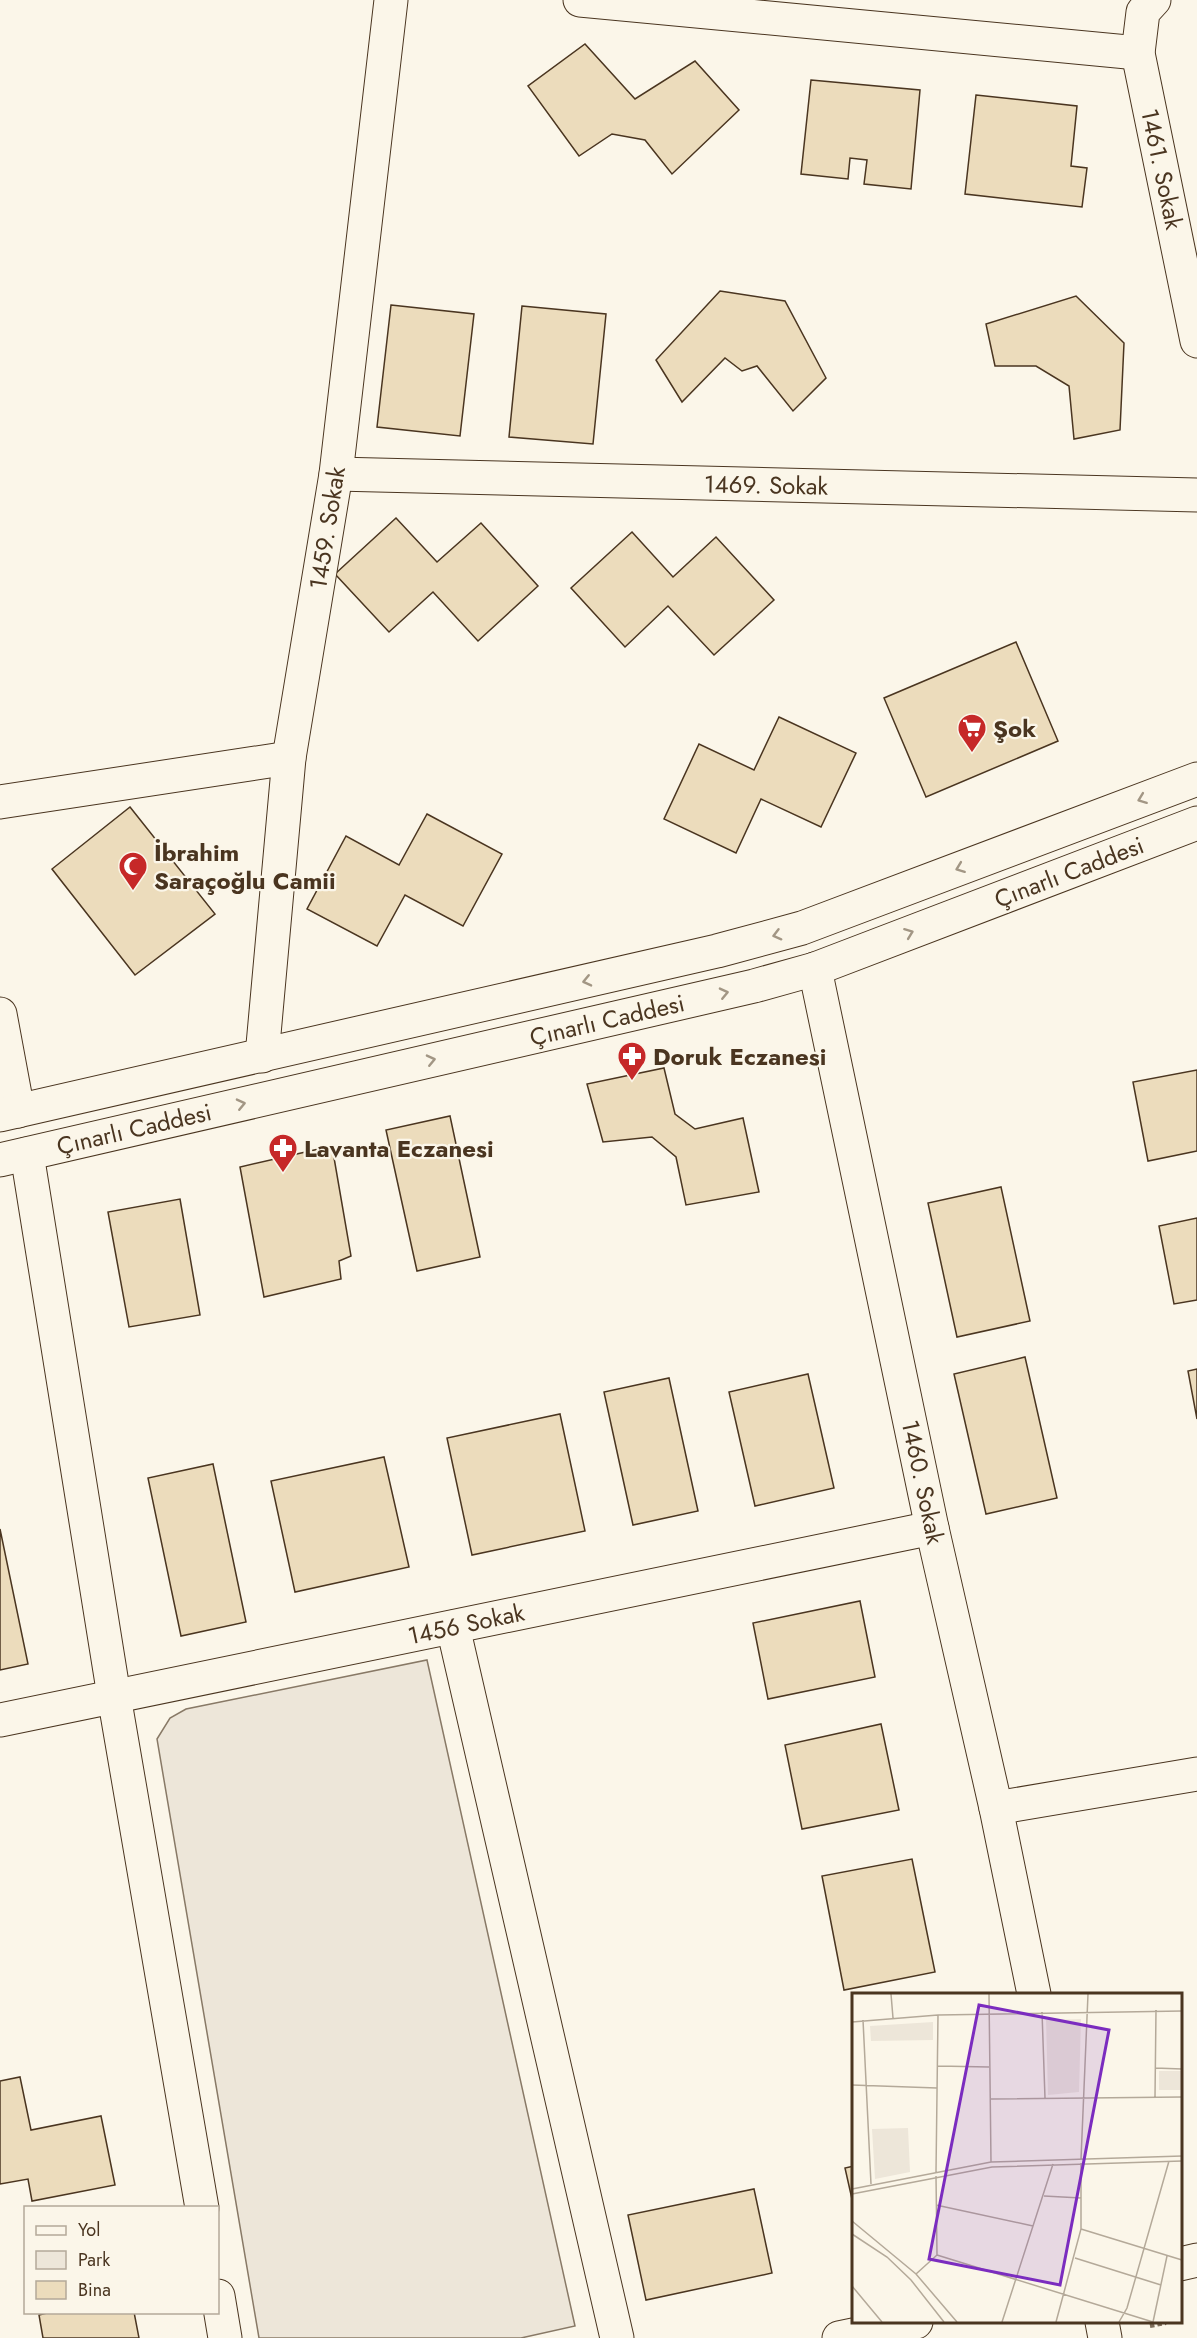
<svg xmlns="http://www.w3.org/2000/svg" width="1197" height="2338" font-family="Jost,sans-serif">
  <rect width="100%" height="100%" fill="#fbf6e9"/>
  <polygon fill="#ede6d9" stroke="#887966" stroke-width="1.5" points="427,1660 575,2326 521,2338 259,2338 157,1739 170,1718 186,1709"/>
  <g fill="#ecdcbc" stroke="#4a3520" stroke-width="1.5">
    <polygon points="585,44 635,99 695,61 739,110 672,174 645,140 612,134 579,156 528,86"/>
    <polygon points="811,80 920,90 911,189 864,184 867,160 850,158 848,179 801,174"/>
    <polygon points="976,95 1077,106 1071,166 1087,168 1082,207 965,194"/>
    <polygon points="720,291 785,301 826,378 793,411 757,366 742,371 725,358 682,402 656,360"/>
    <polygon points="1076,296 1124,343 1120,430 1074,439 1069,386 1036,366 995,366 986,324"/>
    <polygon points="391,305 474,314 460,436 377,427"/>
    <polygon points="522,306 606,314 593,444 509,437"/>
    <polygon points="396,518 437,562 481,523 538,586 478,641 433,592 389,632 335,574"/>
    <polygon points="632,532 673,577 716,537 774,600 714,655 668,606 625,647 571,588"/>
    <polygon points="1016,642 1058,741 926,797 884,698"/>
    <polygon points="779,717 856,753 821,827 761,799 736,853 664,819 699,744 754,770"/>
    <polygon points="130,807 215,914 135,975 52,869"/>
    <polygon points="427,814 502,854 463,926 405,895 377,946 307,909 346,836 399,865"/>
    <polygon points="664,1068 675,1114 695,1129 743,1118 759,1192 686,1205 676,1157 652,1137 603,1142 587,1084"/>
    <polygon points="1197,1070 1197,1151 1148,1161 1133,1082"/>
    <polygon points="450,1116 480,1257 417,1271 386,1130"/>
    <polygon points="332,1146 351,1256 339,1261 341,1279 264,1297 240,1167"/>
    <polygon points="1001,1187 1030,1321 957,1337 928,1203"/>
    <polygon points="180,1199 200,1315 129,1327 108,1212"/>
    <polygon points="1197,1218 1197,1300 1174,1304 1159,1226"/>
    <polygon points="1025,1357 1057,1498 986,1514 954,1374"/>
    <polygon points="1197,1369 1197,1419 1188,1371"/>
    <polygon points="808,1374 834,1488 755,1506 729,1392"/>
    <polygon points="669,1378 698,1511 633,1525 604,1392"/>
    <polygon points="560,1414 585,1531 472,1555 447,1438"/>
    <polygon points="384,1457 409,1567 295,1592 271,1481"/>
    <polygon points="213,1464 246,1622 181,1636 148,1478"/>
    <polygon points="0,1529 28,1664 0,1670"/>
    <polygon points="860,1601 875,1677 768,1699 753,1623"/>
    <polygon points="881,1724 899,1810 802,1829 785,1745"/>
    <polygon points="912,1859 935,1972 844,1990 822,1876"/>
    <polygon points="20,2077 31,2130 101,2116 115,2185 32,2201 28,2179 0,2184 0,2081"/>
    <polygon points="854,2166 854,2208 845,2168"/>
    <polygon points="754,2189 772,2273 646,2300 628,2215"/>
    <polygon points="51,2312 134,2312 139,2338 43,2338 39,2315"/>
  </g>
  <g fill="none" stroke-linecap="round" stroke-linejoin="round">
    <g stroke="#4a3520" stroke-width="35">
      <g id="street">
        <polyline points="580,0 1138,53"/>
        <polyline points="1154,0 1143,12 1138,53 1197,341"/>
        <polyline points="336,474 1197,495"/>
        <polyline points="0,802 289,758"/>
        <polyline points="815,969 932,1528 996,1808 1034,1994"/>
        <polyline points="0,1014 18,1111"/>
        <polyline points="262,1056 289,758 336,474 391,0"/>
        <polyline points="27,1154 114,1696 202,2208"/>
        <polyline points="453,1627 617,2338"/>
        <polyline points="0,1720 932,1528"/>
        <polyline points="996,1808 1197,1774"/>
        <polyline points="1180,2264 1197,2260"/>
        <polyline points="218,2296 225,2338"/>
        <polyline points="1102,2322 1105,2338"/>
        <polyline points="839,2338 916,2322"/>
      </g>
    </g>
    <g stroke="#4a3520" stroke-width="35">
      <g id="secondary">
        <polyline points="0,1115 717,951 802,928 1197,779"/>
        <polyline points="0,1160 754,986 815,969 1197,823"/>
      </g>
    </g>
    <polyline stroke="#7f6f5c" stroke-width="4" stroke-dasharray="4.5 3" stroke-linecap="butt" points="1150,2326 1166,2323"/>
    <use href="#street" stroke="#fbf6e9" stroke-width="33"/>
    <use href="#secondary" stroke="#fbf6e9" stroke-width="33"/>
  </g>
  <defs><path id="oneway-chevron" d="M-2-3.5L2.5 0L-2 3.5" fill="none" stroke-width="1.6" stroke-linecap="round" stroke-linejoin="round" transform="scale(1.5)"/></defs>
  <g stroke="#a29684">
    <use href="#oneway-chevron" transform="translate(1142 799) rotate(159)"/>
    <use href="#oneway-chevron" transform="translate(960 868) rotate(159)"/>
    <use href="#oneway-chevron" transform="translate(909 933) rotate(-21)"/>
    <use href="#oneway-chevron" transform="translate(777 935) rotate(165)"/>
    <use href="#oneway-chevron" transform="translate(587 981) rotate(167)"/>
    <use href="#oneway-chevron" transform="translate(724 993) rotate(-13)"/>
    <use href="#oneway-chevron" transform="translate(431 1060) rotate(-13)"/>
    <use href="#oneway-chevron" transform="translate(241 1104) rotate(-13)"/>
  </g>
  <defs>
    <g id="supermarket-pin" transform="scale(1.5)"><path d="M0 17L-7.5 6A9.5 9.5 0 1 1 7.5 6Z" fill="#c62828" stroke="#fbf6e9"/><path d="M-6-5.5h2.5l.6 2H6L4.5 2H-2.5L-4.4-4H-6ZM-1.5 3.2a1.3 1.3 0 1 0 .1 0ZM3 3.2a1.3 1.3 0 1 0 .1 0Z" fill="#fff"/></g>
    <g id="mosque-pin" transform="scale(1.5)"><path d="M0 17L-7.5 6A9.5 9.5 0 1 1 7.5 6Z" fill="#c62828" stroke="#fbf6e9"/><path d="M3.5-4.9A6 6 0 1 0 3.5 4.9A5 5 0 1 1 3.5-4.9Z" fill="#fff"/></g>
    <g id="pharmacy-pin" transform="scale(1.5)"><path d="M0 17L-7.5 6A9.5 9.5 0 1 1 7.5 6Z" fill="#c62828" stroke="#fbf6e9"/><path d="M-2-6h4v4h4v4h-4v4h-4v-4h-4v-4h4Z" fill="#fff"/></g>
  </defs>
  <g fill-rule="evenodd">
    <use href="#supermarket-pin" x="972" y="728"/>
    <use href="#mosque-pin" x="133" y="866"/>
    <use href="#pharmacy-pin" x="632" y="1056"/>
    <use href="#pharmacy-pin" x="283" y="1148"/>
  </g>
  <g text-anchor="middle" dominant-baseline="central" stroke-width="4.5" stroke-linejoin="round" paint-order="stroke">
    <g font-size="24" fill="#4a3520" stroke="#fbf6e9">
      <text transform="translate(1162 169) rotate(78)">1461. Sokak</text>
      <text transform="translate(766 485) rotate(1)">1469. Sokak</text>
      <text transform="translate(327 528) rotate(-81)">1459. Sokak</text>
      <text transform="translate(1069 872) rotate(-21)">Çınarlı Caddesi</text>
      <text transform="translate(607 1020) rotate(-13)">Çınarlı Caddesi</text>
      <text transform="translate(134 1129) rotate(-13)">Çınarlı Caddesi</text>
      <text transform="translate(923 1482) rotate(78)">1460. Sokak</text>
      <text transform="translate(466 1624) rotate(-12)">1456 Sokak</text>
    </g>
    <g font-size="24" font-weight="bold" fill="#4a3520" stroke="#fbf6e9" text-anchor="start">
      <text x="993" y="728">Şok</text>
      <text x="154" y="852">İbrahim<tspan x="154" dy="28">Saraçoğlu Camii</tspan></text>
      <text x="653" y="1056">Doruk Eczanesi</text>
      <text x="304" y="1148">Lavanta Eczanesi</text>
    </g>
  </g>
  <g transform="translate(852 1993)">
    <rect width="330" height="330" fill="#fbf6e9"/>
    <path d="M229 26 227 99 196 102 194 27ZM81 29V47L19 48 18 33ZM307 78H330V97H307ZM56 135 58 179 23 186 20 136Z" fill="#ede6d9"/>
    <path fill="none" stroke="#b4a999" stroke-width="1.5" d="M39 1 41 25M137 1 139 169M190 19 193 105M11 27 19 191M0 29 86 22 330 18M86 73 137 74M303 75 330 76M0 92 85 95M303 104 304 17M139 106 330 104M229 166 236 1M84 179 86 22M0 196 139 169 330 163M0 201 140 174 330 168M192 203 229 205M84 212 181 233M0 228 64 281 105 329M229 236 330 267M0 241 35 264 59 287 92 329M85 262 301 329M223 265 309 292M64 281 85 262 84 183M0 293 30 329M150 329 201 171M204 329 229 236V170M267 329 275 315 317 168M301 329 315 263"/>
    <path fill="#7b2cbf" fill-opacity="0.15" stroke="#7b2cbf" stroke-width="3" d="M127 12 257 37 208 292 77 266Z"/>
    <rect width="330" height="330" fill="none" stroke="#4a3520" stroke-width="3"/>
  </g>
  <rect x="24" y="2206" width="195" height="108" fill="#fbf6e9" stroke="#b4a999" stroke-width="1.5"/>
  <rect x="36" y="2226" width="30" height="9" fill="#fbf6e9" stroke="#b4a999" stroke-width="1.5"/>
  <text x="78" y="2236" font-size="18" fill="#4a3520">Yol</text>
  <rect x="36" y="2251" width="30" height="18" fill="#ede6d9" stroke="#b4a999" stroke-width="1.5"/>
  <text x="78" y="2266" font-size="18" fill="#4a3520">Park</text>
  <rect x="36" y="2281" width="30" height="18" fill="#ecdcbc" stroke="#b4a999" stroke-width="1.5"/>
  <text x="78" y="2296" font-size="18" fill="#4a3520">Bina</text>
</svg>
